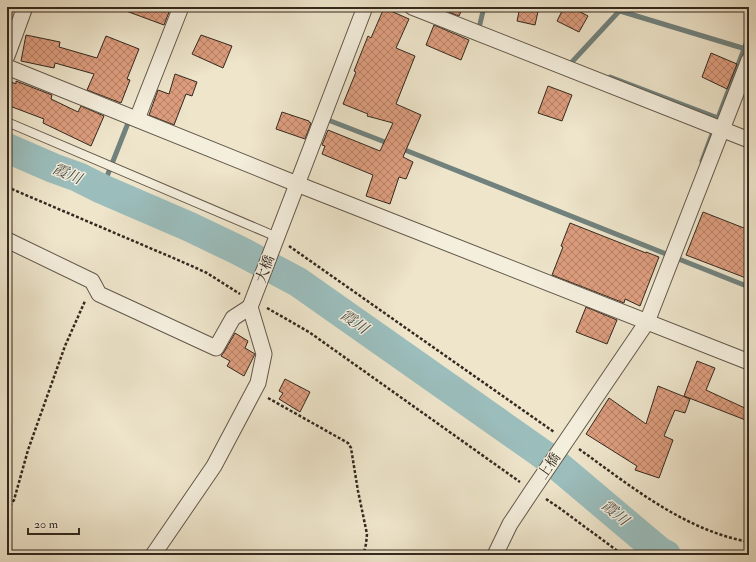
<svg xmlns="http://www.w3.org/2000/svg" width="756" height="562" font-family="'IM FELL Double Pica','Noto Serif JP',serif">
  <defs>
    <pattern id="building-cross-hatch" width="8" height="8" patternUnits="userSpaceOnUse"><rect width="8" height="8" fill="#dd9d7e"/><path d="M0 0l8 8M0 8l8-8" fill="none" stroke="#b48067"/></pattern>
  </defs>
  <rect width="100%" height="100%" fill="#eee5cb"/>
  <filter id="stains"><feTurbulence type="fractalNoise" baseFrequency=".005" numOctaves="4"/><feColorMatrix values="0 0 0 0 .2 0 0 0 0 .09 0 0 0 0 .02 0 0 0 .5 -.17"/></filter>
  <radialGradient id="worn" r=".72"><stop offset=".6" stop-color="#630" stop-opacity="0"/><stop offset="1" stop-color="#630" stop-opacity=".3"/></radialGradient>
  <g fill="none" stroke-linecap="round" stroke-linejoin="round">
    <g stroke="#71827e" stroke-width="5">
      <polyline points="620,11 749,50"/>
      <polyline points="479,28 484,7"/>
      <polyline points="571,63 623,7"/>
      <polyline points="610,77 718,118 702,161"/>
      <polyline points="323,118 390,144"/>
      <polyline points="718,118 749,36"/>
      <polyline points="400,148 749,287"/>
      <polyline points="102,189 130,118"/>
    </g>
    <polyline stroke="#9bbebd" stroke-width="30" points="7,148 53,168 78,177 102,189 190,227 238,250 298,282 551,460 660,552 666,555"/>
  </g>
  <g fill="url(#building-cross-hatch)" stroke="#33291f">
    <polygon points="119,7 171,7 164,25 118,8"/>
    <polygon points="442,7 463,7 459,16 441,9"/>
    <polygon points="520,7 539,7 535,25 517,21"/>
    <polygon points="564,7 571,7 588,16 579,32 557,21"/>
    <polygon points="384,8 409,19 396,48 415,56 396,104 421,115 403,157 413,162 406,179 399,177 390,204 366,196 373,175 322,154 325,146 322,145 328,130 380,151 393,123 367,116 368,114 343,104 356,72 354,71 368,36 371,38"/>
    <polygon points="434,25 469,40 461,60 426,45"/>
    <polygon points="26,35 60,42 59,47 97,58 106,36 139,49 127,79 130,80 121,103 87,90 94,74 55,63 54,68 21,61"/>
    <polygon points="201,35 232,46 223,68 192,54"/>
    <polygon points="711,53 737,64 727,89 702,77"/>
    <polygon points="175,74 197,82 192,96 186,94 174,125 149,115 158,90 169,94"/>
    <polygon points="7,80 16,84 16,81 52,95 51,99 78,112 81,106 104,116 91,146 43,123 44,119 7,105"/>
    <polygon points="548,86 572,95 562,121 538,113"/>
    <polygon points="282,112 309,121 309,122 311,123 305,139 276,129"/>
    <polygon points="703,212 749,230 749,270 746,278 686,255"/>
    <polygon points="570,223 646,253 646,252 659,257 640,306 625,299 624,303 552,275 563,247 561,246"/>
    <polygon points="586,307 617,320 607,344 576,332"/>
    <polygon points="235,333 248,341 245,348 255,354 244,376 227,366 230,361 221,356 224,352"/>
    <polygon points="697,361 715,368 706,390 749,410 749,419 748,421 684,396"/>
    <polygon points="285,379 310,392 300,412 279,399 283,393 279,391"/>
    <polygon points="658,386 690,399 685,413 675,410 664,436 673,440 659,478 635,470 637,466 586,434 609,398 646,424"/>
  </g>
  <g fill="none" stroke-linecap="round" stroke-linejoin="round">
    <g stroke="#62584a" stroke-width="10">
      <polyline id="service" points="7,122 277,237"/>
    </g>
    <g stroke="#62584a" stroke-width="17">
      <g id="minor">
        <polyline points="412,7 749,140"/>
        <polyline points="7,56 25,7"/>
        <polyline points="7,67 297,184 749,362"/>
        <polyline points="137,119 181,7"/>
        <polyline points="7,240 92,281 99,294 216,348 233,318 250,307"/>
        <polyline points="153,555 214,466 258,383 264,354 250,307 365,7"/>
        <polyline points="495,555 510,524 532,491 647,322 749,60"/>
      </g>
    </g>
    <g stroke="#33291f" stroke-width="2.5" stroke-dasharray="3 2" stroke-linecap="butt">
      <polyline points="7,187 185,263 207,273 240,294"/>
      <polyline points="289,246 554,432"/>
      <polyline points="267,308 309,332 520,482"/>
      <polyline points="268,398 348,443 351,448 358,491 367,534 366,544 364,552 362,555"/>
      <path d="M579 449C632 487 684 530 749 542"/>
      <polyline points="546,499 558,507 623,555"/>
      <polyline points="7,510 14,500 28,450 65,346 85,301"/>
    </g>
    <use href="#service" stroke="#f4eedd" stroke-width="8"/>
    <use href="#minor" stroke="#f4eedd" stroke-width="15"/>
  </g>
  <g text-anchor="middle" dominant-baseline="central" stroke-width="3" stroke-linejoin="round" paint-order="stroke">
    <g font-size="14" fill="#33291f" stroke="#f4eedd">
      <text transform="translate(265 269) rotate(-69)">大橋</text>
      <text transform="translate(549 466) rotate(-55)">上橋</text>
    </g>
    <g font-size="15" font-style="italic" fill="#4d4e46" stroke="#f4eedd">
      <text transform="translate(67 174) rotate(23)">霞川</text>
      <text transform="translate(354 322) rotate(35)">霞川</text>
      <text transform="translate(615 513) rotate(40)">霞川</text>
    </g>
  </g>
  <rect width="756" height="562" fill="none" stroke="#eee5cb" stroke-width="24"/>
  <rect x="8" y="8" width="740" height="546" fill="none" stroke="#33291f" stroke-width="2"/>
  <rect x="12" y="12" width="732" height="538" fill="none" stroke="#33291f"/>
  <path d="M28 528v6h51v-6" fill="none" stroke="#33291f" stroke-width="2"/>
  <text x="34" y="528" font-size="12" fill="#33291f" stroke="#f4eedd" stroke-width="3" paint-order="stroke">20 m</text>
  <rect width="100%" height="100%" filter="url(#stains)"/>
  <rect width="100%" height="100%" fill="url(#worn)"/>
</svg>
